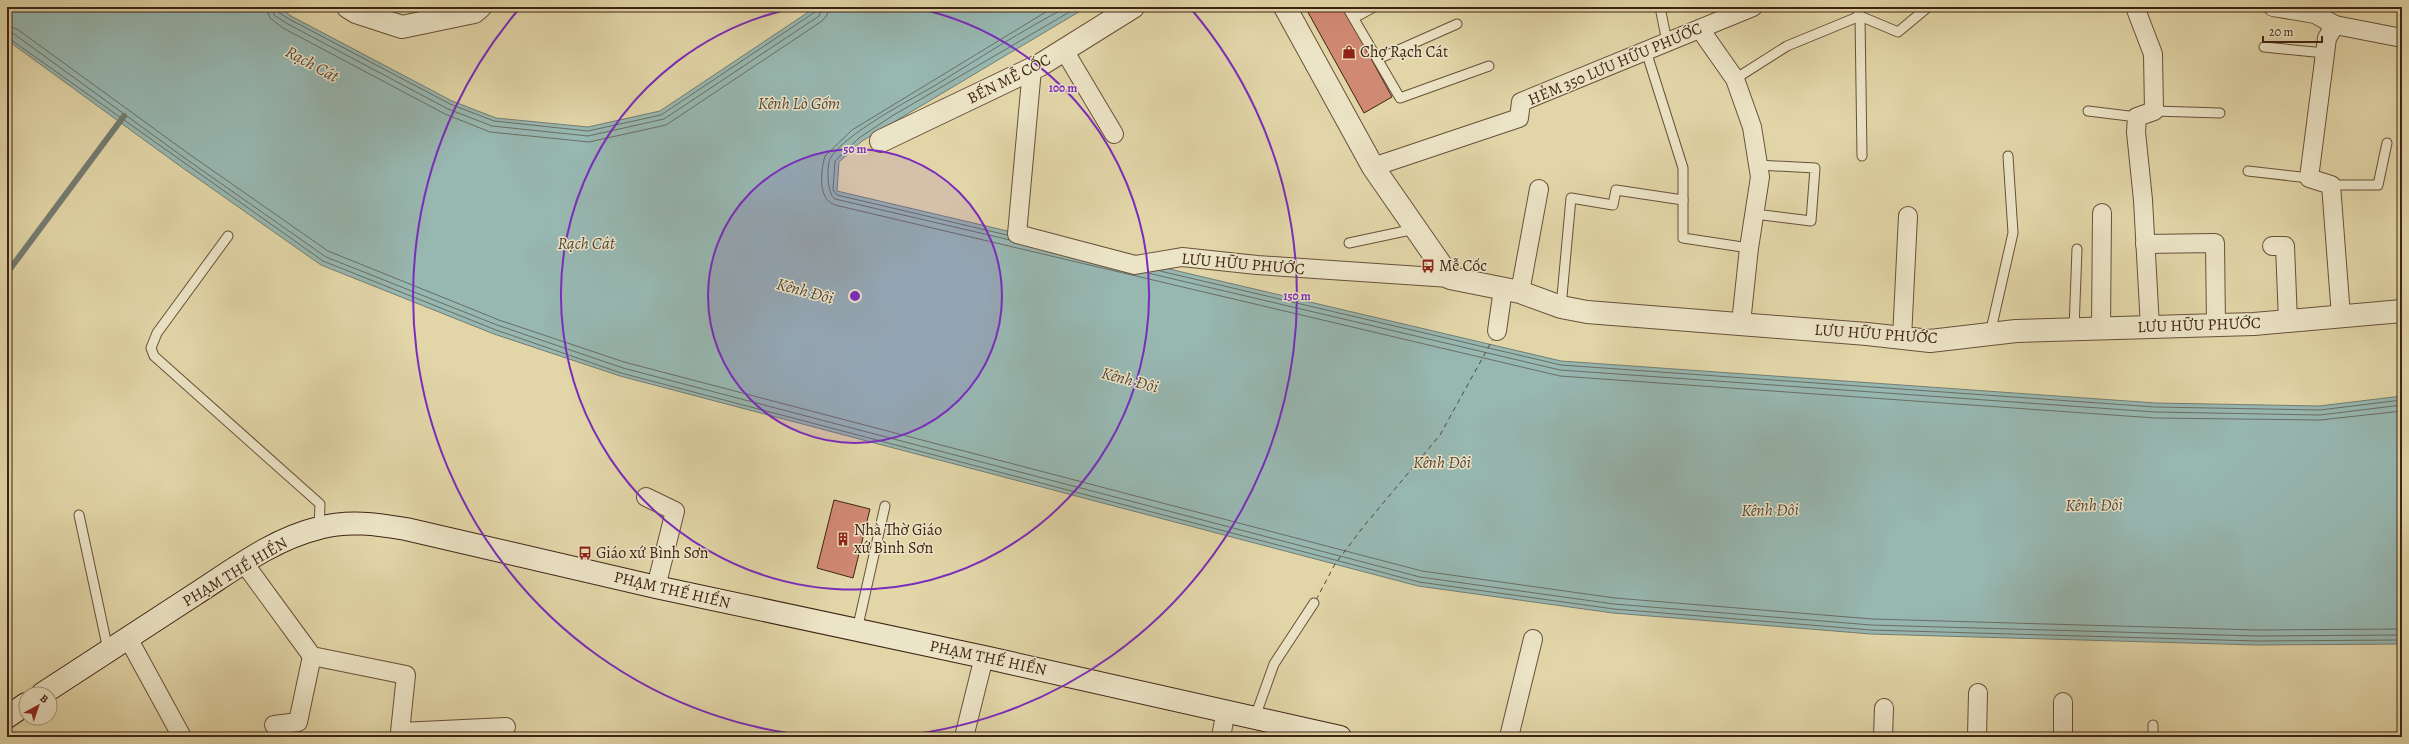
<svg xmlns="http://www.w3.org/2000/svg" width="2409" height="744" font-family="Alegreya,serif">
  <rect width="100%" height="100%" fill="#e2d6a8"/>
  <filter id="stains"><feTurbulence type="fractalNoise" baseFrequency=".005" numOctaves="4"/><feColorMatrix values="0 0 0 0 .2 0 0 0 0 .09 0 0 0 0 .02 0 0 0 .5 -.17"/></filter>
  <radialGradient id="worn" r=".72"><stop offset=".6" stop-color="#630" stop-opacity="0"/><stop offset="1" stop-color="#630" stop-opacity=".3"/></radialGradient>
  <polygon fill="#97b7b1" stroke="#747c73" points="7,7 279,7 291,16 452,101 496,118 588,127 660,111 816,7 1087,7 862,141 839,162 837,191 1561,361 2156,403 2319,406 2402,396 2402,644 2257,645 1871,634 1613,613 1418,586 620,376 494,334 321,265 180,166 7,40"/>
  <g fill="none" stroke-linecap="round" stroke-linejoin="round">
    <g stroke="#6b6d63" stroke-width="1">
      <polyline points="266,7 270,18 283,28 445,114 490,132 589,142 666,125 822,21 827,15 829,7"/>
      <polyline points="272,7 274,15 286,23 448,109 492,126 588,136 664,119 819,16 823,7"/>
      <polyline points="277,7 278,12 289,19 450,104 494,121 588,131 661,115 815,12 818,7"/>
      <path d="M1054 7 852 130 825 156C821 170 817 199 835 205L1560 376 2155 418 2320 420 2402 411"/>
      <polyline points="7,26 17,29 189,154 328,251 499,320 624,362 1422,571 1615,598 1872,619 2257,630 2402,629"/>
      <polyline points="7,32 14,34 186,159 326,257 497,325 623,368 1420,577 1614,604 1871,625 2257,636 2402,635"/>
      <polyline points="7,37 323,261 496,330 621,373 1419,582 1614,609 1871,630 2257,641 2402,640"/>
      <polyline points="1007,235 837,195 833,190 835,161 859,138 892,116 1078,7"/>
      <path d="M1010 240 835 199C827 195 826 164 831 157 847 133 908 101 934 86 978 59 1021 31 1067 7"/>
      <polyline points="1160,271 1561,365 2155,407 2320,410 2402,400"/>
      <polyline points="1148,273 1560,370 2155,412 2320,415 2402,405"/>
    </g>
    <polyline stroke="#747c73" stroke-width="6" points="7,273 124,116"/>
    <polyline stroke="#55483c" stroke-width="1" stroke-dasharray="5 4" stroke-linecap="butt" points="1316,600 1335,564 1364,526 1440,435 1493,339"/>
  </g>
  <g fill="#d08973" stroke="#3f2315">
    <polygon points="1305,7 1343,7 1392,97 1364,113"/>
    <polygon points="834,500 870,509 853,578 817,568"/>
  </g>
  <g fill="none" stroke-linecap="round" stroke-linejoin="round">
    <g stroke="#68503a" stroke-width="11">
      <g id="service">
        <polyline points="1347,7 1400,98 1489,66"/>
        <polyline points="1660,7 1667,42"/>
        <polyline points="1856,7 1860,16 1862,156"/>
        <polyline points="1354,18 1374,7"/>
        <polyline points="2264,47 2325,53"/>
        <polyline points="1646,51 1683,168 1683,238 1749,248"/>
        <polyline points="1378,59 1457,24"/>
        <polyline points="1735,79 1787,46 1860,16 1898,32 1928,7"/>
        <polyline points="2088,111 2137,117"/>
        <polyline points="2154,111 2220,113"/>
        <polyline points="2248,171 2309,178"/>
        <polyline points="2331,185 2378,185 2387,143"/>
        <polyline points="1755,214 1811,221 1815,168 1758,165"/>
        <polyline points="228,236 157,333 151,348 154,356 320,504 319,528"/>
        <polyline points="1349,243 1415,229"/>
        <polyline points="1561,307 1571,198 1613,205 1616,190 1683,200"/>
        <polyline points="2074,329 2077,249"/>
        <polyline points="1990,334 2013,233 2008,156"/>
        <polyline points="79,515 108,650"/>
        <polyline points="857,630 885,506"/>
        <polyline points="1255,717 1274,664 1314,603"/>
        <polyline points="2153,737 2153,725"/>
      </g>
    </g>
    <g stroke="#68503a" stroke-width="20">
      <g id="minor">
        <polyline points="2135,7 2153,54 2154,111 2137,117 2136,132 2143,200 2150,327"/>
        <polyline points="2273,7 2315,14 2335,25"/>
        <polyline points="1700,29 1735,79 1752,127 1760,177 1749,248 1741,323"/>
        <polyline points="1064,50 1114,134"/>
        <polyline points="1032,69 1017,234 1135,265 1182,257 1257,265 1450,278"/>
        <polyline points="1373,167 1519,118 1521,102 1753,7"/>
        <polyline points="2145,244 2215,243 2216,325"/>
        <polyline points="2272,246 2285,246 2288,321"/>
        <polyline points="1520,292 1539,189"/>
        <polyline points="2341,316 2331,185 2309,178 2327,38 2335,25 2402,38"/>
        <polyline points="2101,329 2102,213"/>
        <polyline points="1497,331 1503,289"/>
        <polyline points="1902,338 1908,216"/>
        <polyline points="646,497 675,511 656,587"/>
        <polyline points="244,563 312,656 406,675 400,732 506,727"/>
        <polyline points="128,638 182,737"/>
        <polyline points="274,725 298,722 312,656"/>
        <polyline points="964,737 984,657"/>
        <polyline points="1221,737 1226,710"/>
        <polyline points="1509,737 1533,639"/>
        <polyline points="1883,737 1884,708"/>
        <polyline points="1977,737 1978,693"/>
        <polyline points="2063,737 2063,702"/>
      </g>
    </g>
    <g stroke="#68503a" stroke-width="24">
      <g id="tertiary">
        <polyline points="348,7 356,12 402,27 474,12 480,7"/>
        <polyline points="1285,7 1373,167 1450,278 1520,292 1561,307 1587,312 1867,334 1930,341 2016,331 2254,324 2402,311"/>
        <polyline points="881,141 1040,65 1133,7"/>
      </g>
    </g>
    <g stroke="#3f2315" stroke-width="24">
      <g id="secondary">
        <path d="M42 694C93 661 143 628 194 595 233 570 273 539 319 528 348 520 377 524 406 529L656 587 984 657 1340 737"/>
        <polyline points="7,717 26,704"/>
      </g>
    </g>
    <use href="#service" stroke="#ece4c6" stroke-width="9"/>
    <use href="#minor" stroke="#ece4c6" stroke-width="18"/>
    <use href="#tertiary" stroke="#ece4c6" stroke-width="22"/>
    <use href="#secondary" stroke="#ece4c6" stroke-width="22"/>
  </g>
  <circle cx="855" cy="296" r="147" fill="#7b2cbf" fill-opacity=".12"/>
  <g fill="none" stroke="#7b2cbf" stroke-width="2">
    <circle cx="855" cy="296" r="147"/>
    <path d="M911 7A294 294 0 1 1 799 7"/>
    <path d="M824 737A442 442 0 0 1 519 9M1191 9A442 442 0 0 1 886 737"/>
  </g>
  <defs>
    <g id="shop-bare" transform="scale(1.08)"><path d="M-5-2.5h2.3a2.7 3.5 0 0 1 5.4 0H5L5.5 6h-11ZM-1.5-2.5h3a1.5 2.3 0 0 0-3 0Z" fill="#8f2418" stroke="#ece4c6" stroke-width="2.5" paint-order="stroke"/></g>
    <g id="bus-bare" transform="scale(1.08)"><path d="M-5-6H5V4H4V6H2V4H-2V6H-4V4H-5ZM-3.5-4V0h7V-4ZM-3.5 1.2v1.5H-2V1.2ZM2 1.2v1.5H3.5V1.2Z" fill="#8f2418" stroke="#ece4c6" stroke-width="2.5" paint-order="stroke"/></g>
    <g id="building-bare" transform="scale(1.08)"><path d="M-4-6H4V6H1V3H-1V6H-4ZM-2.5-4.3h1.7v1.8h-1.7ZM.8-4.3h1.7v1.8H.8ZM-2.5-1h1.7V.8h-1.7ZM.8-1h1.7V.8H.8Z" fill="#8f2418" stroke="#ece4c6" stroke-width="2.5" paint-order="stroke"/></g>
  </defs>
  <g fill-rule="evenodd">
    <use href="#shop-bare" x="1349" y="52"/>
    <use href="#bus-bare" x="1428" y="266"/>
    <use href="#building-bare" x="843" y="539"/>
    <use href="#bus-bare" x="585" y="553"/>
  </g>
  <g text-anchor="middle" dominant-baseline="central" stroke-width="3" stroke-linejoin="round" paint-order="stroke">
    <g font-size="16" fill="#3f2315" stroke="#ece4c6" text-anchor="start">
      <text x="1360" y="52">Chợ Rạch Cát</text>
      <text x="1439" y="266">Mễ Cốc</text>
      <text x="854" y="530">Nhà Thờ Giáo<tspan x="854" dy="18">xứ Bình Sơn</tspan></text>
      <text x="596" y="553">Giáo xứ Bình Sơn</text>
    </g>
    <g font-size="16" fill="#3f2315" stroke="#ece4c6">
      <text transform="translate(1615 64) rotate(-23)">HẺM 350 LƯU HỮU PHƯỚC</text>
      <text transform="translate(1009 79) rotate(-27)">BẾN MỄ CỐC</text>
      <text transform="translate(1243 264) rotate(5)">LƯU HỮU PHƯỚC</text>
      <text transform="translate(2199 325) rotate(-2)">LƯU HỮU PHƯỚC</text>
      <text transform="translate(1876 334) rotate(4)">LƯU HỮU PHƯỚC</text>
      <text transform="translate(235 572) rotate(-31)">PHẠM THẾ HIỂN</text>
      <text transform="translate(672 590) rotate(13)">PHẠM THẾ HIỂN</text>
      <text transform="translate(988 658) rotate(12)">PHẠM THẾ HIỂN</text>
    </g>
    <g font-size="17" font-style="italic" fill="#55483c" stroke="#ece4c6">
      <text transform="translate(312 64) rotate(29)">Rạch Cát</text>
      <text x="799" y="103">Kênh Lò Gốm</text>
      <text x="586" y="243">Rạch Cát</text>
      <text transform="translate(805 291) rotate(15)">Kênh Đôi</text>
      <text transform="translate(1130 380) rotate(15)">Kênh Đôi</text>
      <text x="1442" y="462">Kênh Đôi</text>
      <text transform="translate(2094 505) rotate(-1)">Kênh Đôi</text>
      <text transform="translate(1770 510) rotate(-1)">Kênh Đôi</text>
    </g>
  </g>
  <circle cx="855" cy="296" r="6" fill="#7b2cbf" stroke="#ece4c6" stroke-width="2"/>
  <g font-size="12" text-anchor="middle" font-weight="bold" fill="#7b2cbf" stroke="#ece4c6" stroke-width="3" stroke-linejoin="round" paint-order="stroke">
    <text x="1063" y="92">100 m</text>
    <text x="855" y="153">50 m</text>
    <text x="1297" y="300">150 m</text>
  </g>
  <rect width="2409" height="744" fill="none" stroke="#e2d6a8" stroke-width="24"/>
  <rect x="8" y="8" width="2393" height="728" fill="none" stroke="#3f2315" stroke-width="2"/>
  <rect x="12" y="12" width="2385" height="720" fill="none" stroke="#3f2315"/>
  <g transform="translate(38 706) rotate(40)"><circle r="19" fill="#ece4c6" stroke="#a7977f"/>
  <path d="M0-3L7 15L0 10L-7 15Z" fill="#8f2418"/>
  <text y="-6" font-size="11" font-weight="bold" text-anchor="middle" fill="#3f2315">B</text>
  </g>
  <path d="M2263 36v6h59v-6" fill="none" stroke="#3f2315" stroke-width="2"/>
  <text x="2269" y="36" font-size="12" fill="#3f2315" stroke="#ece4c6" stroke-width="3" paint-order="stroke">20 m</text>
  <rect width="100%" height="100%" filter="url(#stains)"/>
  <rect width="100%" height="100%" fill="url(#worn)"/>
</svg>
